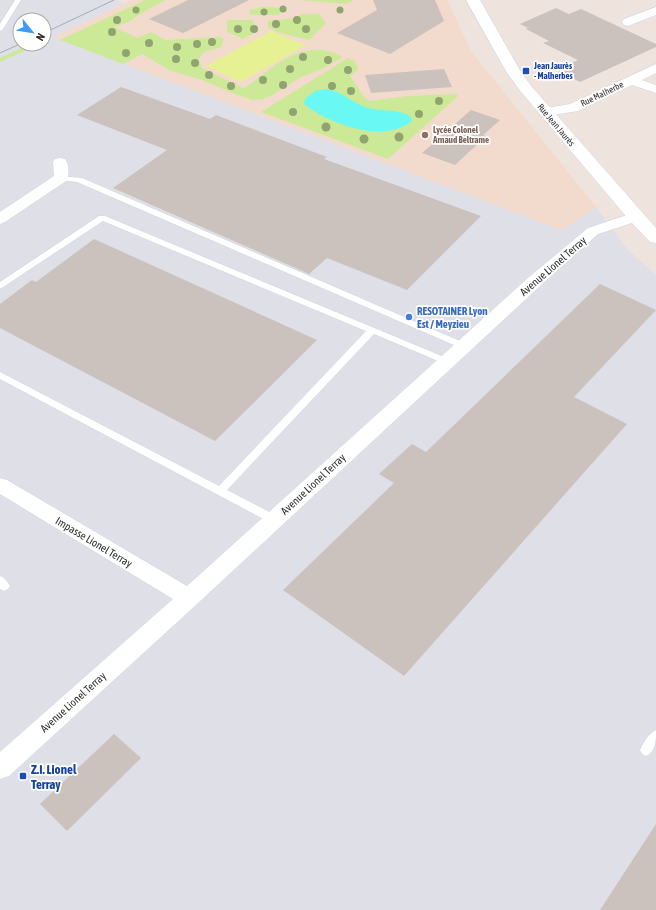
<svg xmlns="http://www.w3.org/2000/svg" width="656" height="910" font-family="'Asap Condensed',sans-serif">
  <rect width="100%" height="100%" fill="#efe3de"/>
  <path fill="#dfdfe7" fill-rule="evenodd" d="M0 0H117L125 3 54 37 561 230 596 207 627 249 656 275V910H0ZM20 20H44V44H20Z"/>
  <polygon fill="#f2dbcd" points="131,0 447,0 471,51 596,207 561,230 53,37"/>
  <g fill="#cce997">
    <path d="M145 0H166L150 8 128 22 114 27 138 38 151 32 166 40 220 37 224 39 221 47C211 52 204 47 199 60L202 68 243 88 249 85C277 63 307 37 343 57L322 69 301 77 271 96 263 99 252 100 235 94 202 80 169 70 142 54 123 64 60 40Z"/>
    <polygon points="299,0 352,0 353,1 346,4"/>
    <polygon points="262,7 286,8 278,15 250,15 249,10"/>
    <polygon points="302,14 319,14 326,23 309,40 277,32 268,27 268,21 295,18"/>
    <polygon points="229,20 251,20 255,23 253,23 253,26 258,27 258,31 243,39 227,32 227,22"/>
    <polygon points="30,44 39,44 0,62 0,58"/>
    <polygon points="348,58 355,61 358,70 350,76 364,97 369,101 407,96 457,94 458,96 388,159 261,112"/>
  </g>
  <polygon fill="#e5f192" points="271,31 306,45 241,82 206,66"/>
  <path fill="#6af8f4" d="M326 89C342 91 351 102 365 107 380 112 396 108 410 116L412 121C383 144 329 124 304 104L305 99 315 91Z"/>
  <g fill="#cbc1bd">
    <polygon points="188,0 249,0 183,33 149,19"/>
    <polygon points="373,0 435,0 444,21 390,54 337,33 377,10"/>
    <polygon points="556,8 569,14 581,9 656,44 656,47 580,82 557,70 578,60 543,43 549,41 526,29 528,28 520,24"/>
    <polygon points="444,69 452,87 371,93 365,75"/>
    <polygon points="121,87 210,119 216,115 327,157 324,159 481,216 407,290 327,258 309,274 113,188 167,150 77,115"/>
    <polygon points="471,110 500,120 483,135 486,136 455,165 422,153"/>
    <polygon points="94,239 317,340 215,441 0,328 0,304 32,280 36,282"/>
    <polygon points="600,284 656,310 574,397 627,424 404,676 283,590 394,483 379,474 412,444 426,452"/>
    <polygon points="114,734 141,758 67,831 40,804"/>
    <polygon points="656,824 656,910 600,910"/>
  </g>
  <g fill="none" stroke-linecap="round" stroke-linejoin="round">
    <g stroke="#ccd6df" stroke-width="1">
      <g id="service">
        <polygon points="15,0 21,0 3,29 0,31 0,24"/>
        <polygon points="58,176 82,178 467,344 469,346 467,348 461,348 77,182 58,180"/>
        <polygon points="99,216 105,216 449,359 451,361 446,364 443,363 374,334 227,490 279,517 280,520 279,523 275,524 271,523 0,379 0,372 219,486 366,331 103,221 0,289 0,282"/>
        <path d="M0 576C5 578 7 581 10 586L8 589 4 591 0 589Z"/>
        <path d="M656 730C656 741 656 751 646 756L642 754 640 750C643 743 649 733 656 730Z"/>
      </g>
    </g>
    <g stroke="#ccd6df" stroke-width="1">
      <g id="minor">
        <polygon points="656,7 656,15 628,26 624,25 622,22 624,19"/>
        <polygon points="656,64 656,73 642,80 656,85 656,93 632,85 578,111 546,116 541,115 539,112 541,109 570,104"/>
        <path d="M60 158 65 159C69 164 70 176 66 181L5 222 0 224V212L54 176 53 162 55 159Z"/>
        <polygon points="636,212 641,214 644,217 641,220 598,234 540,286 197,604 9,776 0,779 0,752 173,599 0,494 0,478 7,480 187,586 528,278 588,228"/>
      </g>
    </g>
    <g stroke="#ccd6df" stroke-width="1">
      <polygon id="secondary" points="466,0 480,0 521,72 532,87 656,228 656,243 650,242 630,221 522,93 507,73"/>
    </g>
    <use href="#service" fill="#fff" fill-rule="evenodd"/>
    <use href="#minor" fill="#fff" fill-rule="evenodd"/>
    <use href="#secondary" fill="#fff" fill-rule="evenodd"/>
    <g stroke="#a0abb8" stroke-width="1">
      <polyline points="44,33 114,0"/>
      <polyline points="0,53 20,44"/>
    </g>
  </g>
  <g fill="#91a46f">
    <circle cx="283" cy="9" r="3.5"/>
    <circle cx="136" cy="10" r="3.5"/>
    <circle cx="340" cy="10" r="3.5"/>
    <circle cx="264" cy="12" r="3.5"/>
    <circle cx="117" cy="20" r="4"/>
    <circle cx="297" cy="20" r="4"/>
    <circle cx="276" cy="24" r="4"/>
    <circle cx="238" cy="29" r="4"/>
    <circle cx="254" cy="29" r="4"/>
    <circle cx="306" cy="29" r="4"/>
    <circle cx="112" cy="32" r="4"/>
    <circle cx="212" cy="42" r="4"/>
    <circle cx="149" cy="43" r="4"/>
    <circle cx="197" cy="44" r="4"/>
    <circle cx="177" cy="47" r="4"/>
    <circle cx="126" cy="53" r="4"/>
    <circle cx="303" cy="57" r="4"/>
    <circle cx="176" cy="59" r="4"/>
    <circle cx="328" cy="60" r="4"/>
    <circle cx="195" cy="63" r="4"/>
    <circle cx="290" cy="69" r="4"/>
    <circle cx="348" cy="70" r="4"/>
    <circle cx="209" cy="75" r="4"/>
    <circle cx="263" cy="80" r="4"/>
    <circle cx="283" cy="85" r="4"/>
    <circle cx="231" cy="86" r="4"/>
    <circle cx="332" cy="86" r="4"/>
    <circle cx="351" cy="91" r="4"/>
    <circle cx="439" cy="101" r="4"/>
    <circle cx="293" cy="112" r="4"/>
    <circle cx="419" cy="114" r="4"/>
    <circle cx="326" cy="127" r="4.5"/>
    <circle cx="399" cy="137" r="4.5"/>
    <circle cx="364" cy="139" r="4.5"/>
  </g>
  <g fill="#1a4fb4" stroke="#fff" stroke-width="1.5">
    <rect x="522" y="67" width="8" height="8" rx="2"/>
    <rect x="19" y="772" width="8" height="8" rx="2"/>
  </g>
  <circle fill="#8d6e63" stroke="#fff" stroke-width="1.5" cx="425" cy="135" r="4"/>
  <circle fill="#3f7fe0" stroke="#fff" stroke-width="1.5" cx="409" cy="317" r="4"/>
  <g text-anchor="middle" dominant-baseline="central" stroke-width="3.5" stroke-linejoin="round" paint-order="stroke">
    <g font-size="9" font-weight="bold" fill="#164399" stroke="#fff" text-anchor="start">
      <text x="534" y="66">Jean Jaurès<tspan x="534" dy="10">- Malherbes</tspan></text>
    </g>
    <g font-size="9" fill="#2d2d2d" stroke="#fff">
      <text transform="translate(602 94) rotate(-26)">Rue Malherbe</text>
      <text transform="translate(556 125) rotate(50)">Rue Jean Jaurès</text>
    </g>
    <g font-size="9" font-weight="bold" fill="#785e54" stroke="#fff" text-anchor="start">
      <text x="433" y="130">Lycée Colonel<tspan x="433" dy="10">Arnaud Beltrame</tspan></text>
    </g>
    <g font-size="11" fill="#2d2d2d" stroke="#fff">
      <text transform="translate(553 266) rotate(-41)">Avenue Lionel Terray</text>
      <text transform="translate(313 484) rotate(-43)">Avenue Lionel Terray</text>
      <text transform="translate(94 542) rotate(31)">Impasse Lionel Terray</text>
      <text transform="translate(73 702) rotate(-42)">Avenue Lionel Terray</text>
    </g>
    <g font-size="11" font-weight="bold" fill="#366cbe" stroke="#fff" text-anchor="start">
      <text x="417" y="311">RESOTAINER Lyon<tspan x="417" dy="13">Est / Meyzieu</tspan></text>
    </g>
    <g font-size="13" font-weight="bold" fill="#164399" stroke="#fff" text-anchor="start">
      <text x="31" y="769">Z.I. Lionel<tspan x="31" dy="15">Terray</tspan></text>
    </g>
  </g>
  <g transform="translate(32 32) rotate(120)"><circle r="19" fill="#ffffff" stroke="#ababab"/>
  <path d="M0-3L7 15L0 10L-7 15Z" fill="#3c9aff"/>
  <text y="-6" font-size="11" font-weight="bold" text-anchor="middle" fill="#2d2d2d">N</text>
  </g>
</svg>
